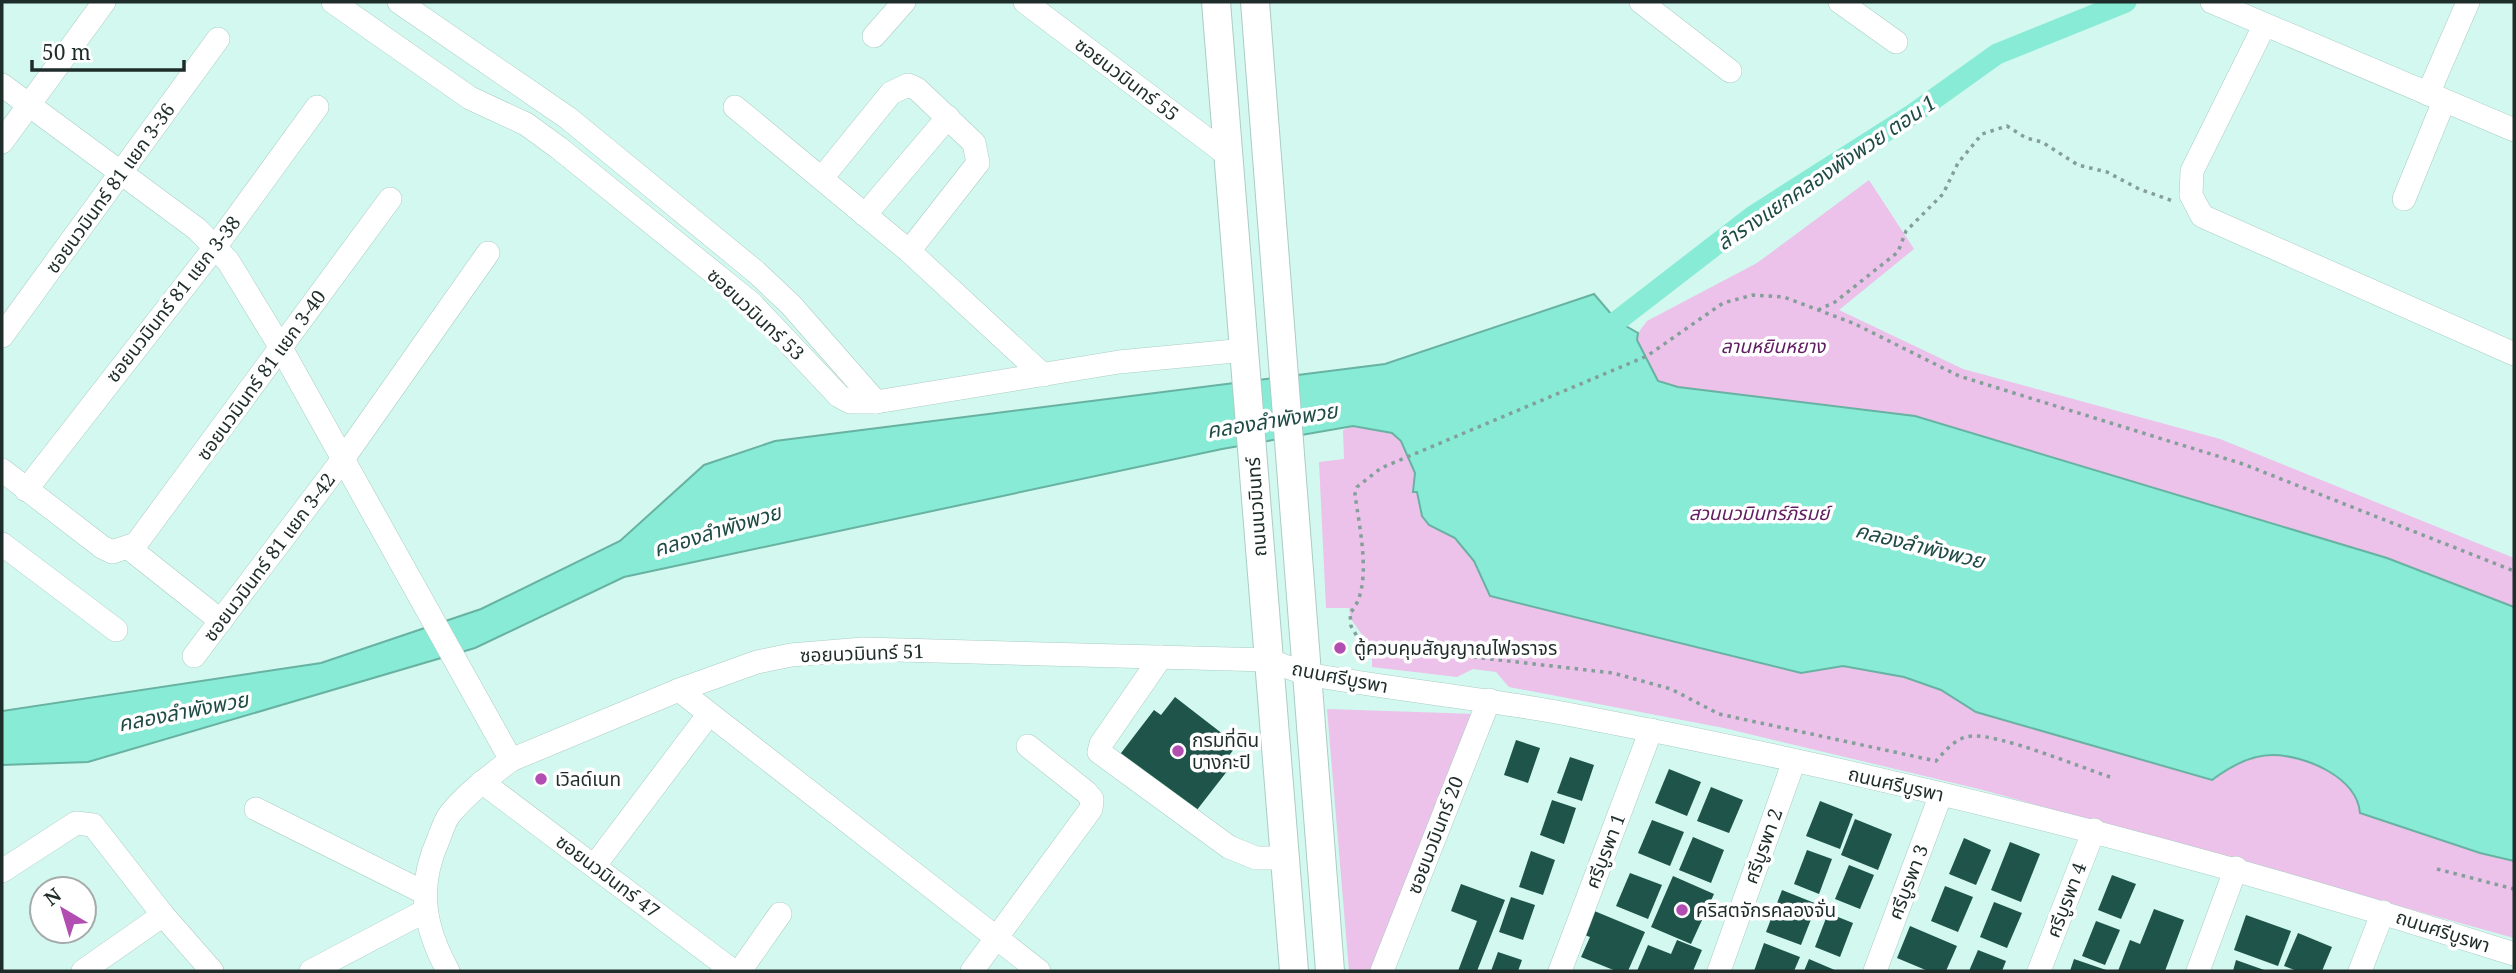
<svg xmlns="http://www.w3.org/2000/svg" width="2516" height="973" font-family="'Noto Serif','Noto Sans Thai',serif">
  <rect width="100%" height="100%" fill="#d3f8ef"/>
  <g fill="#ecc1ea">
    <polygon points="1869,180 1914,249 1839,310 1963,369 2220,439 2514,558 2514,938 1983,790 1724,728 1509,687 1496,672 1473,669 1457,677 1372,667 1372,649 1351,619 1349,608 1326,608 1319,462 1344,459 1343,430 1353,426 1392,433 1638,333 1647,321 1757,263"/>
    <polygon points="1327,709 1476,714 1375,971 1349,971"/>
  </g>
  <path fill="#87ebd6" stroke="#68b2a2" stroke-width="2" d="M1594 294 1617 321 1638 333 1637 340 1658 381 1678 387 1915 416 2387 558 2514 607V861L2480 853 2360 813C2357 777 2305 755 2272 755 2251 755 2228 768 2212 780L1976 712 1941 690 1904 677 1843 666 1801 673 1490 596 1474 561 1455 538 1429 525 1422 516 1417 492H1413L1415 473 1401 441 1392 433 1353 426 1222 449 624 577 475 648 88 762 2 765V711L321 663 481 609 620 541 704 465 775 441 1385 364Z"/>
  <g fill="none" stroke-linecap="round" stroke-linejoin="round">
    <polyline stroke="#87ebd6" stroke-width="21" points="1592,334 1617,321 1753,216 1913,114 1997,54 2126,2"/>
  </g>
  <g fill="#1e544a">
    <polygon points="1340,641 1346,649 1339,655 1333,646"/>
    <polygon points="1175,697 1237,745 1222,765 1228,770 1193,815 1118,757 1154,710 1161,715"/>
    <polygon points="1516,740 1540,748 1528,783 1504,775"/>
    <polygon points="1570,757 1594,765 1582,801 1557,793"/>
    <polygon points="1669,769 1701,782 1687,816 1655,803"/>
    <polygon points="1711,787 1743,800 1729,833 1697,821"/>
    <polygon points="1552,800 1576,808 1564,844 1540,835"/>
    <polygon points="1820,801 1853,814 1840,849 1806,836"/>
    <polygon points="1855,819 1892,834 1878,870 1841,855"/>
    <polygon points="1652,820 1684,832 1670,866 1638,853"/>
    <polygon points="1693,837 1724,850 1711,883 1679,870"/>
    <polygon points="1964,838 1991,850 1976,885 1949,874"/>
    <polygon points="2010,842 2040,854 2021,902 1991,890"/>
    <polygon points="1807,850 1832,859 1819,894 1794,884"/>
    <polygon points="1531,851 1555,860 1543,895 1519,887"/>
    <polygon points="1849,865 1874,875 1860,909 1835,899"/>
    <polygon points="1630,873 1662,885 1648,919 1616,906"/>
    <polygon points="2112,875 2136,884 2121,919 2098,910"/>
    <polygon points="1673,876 1714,894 1691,944 1651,927"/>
    <polygon points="1461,884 1505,900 1477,971 1458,971 1477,921 1451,911"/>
    <polygon points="1945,886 1973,897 1958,932 1931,921"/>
    <polygon points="1782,890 1817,904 1801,945 1766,932"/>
    <polygon points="1511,897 1535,905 1523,940 1499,932"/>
    <polygon points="1994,902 2022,913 2007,948 1980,937"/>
    <polygon points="2154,909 2184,920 2165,971 2118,971 2130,940 2140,944"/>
    <polygon points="1592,910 1645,932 1628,971 1616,971 1581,957 1590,937 1582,934"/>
    <polygon points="1828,913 1853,923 1840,957 1815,947"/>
    <polygon points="2246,915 2291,931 2278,966 2234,950"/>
    <polygon points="2096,921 2120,930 2105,965 2082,956"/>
    <polygon points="1910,926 1957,946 1946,971 1928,971 1897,958"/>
    <polygon points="2298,933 2332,947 2322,971 2297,971 2284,966"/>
    <polygon points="1677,940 1702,950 1693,971 1637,971 1648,945 1671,954"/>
    <polygon points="1764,943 1800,957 1794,971 1754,971"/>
    <polygon points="1978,950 2006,961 2002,971 1969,971"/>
    <polygon points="1498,952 1522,960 1518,971 1491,971"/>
    <polygon points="1809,959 1837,971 1804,971"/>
    <polygon points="2074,959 2109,971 2070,971"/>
    <polygon points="2236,960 2267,971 2233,971"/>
  </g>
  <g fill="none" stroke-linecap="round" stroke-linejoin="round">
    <g stroke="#aacdc4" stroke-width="24">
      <g id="minor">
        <polyline points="333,2 470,98 526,124 559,148 751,303 839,396 850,402 876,402 1119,362 1245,350"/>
        <polyline points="399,2 568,118 756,272 791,305 876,402"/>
        <polyline points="1025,2 1229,156"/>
        <polyline points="1641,2 1730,71"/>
        <polyline points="1840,2 1896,42"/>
        <polyline points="2212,2 2514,130"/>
        <polyline points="2264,26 2192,171 2191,195 2202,216 2514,354"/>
        <polyline points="874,36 904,2"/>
        <polyline points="2,85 197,229 228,261 281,348 511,760"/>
        <polyline points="2428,94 2468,2"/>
        <polyline points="735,107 909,251 1043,375"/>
        <polyline points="2,142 104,2"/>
        <polyline points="822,178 891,93 908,85 917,89 974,143 978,163 909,251"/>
        <polyline points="2404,199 2444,101"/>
        <polyline points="865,215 948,117"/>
        <polyline points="2,336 218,39"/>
        <polyline points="2,470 102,547 112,552 136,544 390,199"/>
        <polyline points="26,490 216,246 317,107"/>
        <polyline points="2,544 116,630"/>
        <polyline points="129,548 221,621"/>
        <polyline points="194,656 343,459 488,253"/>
        <polyline points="1161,657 1101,744 1099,752 1229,847 1256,858 1285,858"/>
        <polyline points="679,690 1039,971"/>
        <polyline points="482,782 733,971"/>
        <polyline points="256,809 423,892"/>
        <polyline points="595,865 709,714"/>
        <polyline points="2,871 76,823 93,825 163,915 212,971"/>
        <polyline points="83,971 163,915"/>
        <polyline points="311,971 425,911"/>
        <path d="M448 971C423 925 417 886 439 838 442 830 445 820 450 814 467 793 490 776 511 760L679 690 757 662 791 655 863 649 1268 660 1307 674C1395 690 1484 698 1572 715 1891 775 2205 855 2514 954"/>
        <polyline points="740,971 780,914"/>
        <polyline points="972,971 1091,809 1092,799 1086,792 1028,746"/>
        <polyline points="1382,971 1489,700"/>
        <polyline points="1560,971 1651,730"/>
        <polyline points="1719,971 1794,761"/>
        <polyline points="1875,971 1941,794"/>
        <polyline points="2039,971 2094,830"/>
        <polyline points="2198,971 2236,868"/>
        <polyline points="2360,971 2383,912"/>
      </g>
    </g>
    <g stroke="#aacdc4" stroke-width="30">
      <g id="major">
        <polyline points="1216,2 1294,971"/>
        <polyline points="1255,2 1330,971"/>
      </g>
    </g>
    <g stroke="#849f99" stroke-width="3.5" stroke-dasharray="3.5 5" stroke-linecap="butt">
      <polyline points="1818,310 1835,302 1898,252 1906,231 1943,194 1958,163 1982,134 2007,126 2026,138 2042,142 2078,165 2107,172 2139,189 2173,201"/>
      <path d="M2110 777C2080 767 2000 734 1972 736 1956 737 1946 750 1936 761L1719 714 1671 689 1613 673 1412 650 1373 651 1359 640 1351 626 1350 613C1374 588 1359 527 1355 494L1357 487 1381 468 1647 356 1723 303 1753 295 1784 297 1853 323 1959 376 2243 464 2514 571"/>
      <polyline points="2437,869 2514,889"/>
    </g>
    <use href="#minor" stroke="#fff" stroke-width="23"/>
    <use href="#major" stroke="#fff" stroke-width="28"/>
  </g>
  <g fill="#b24db2" stroke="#fff" stroke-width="2.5">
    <circle cx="1340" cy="648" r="7"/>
    <circle cx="1178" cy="751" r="7"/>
    <circle cx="541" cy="779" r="7"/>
    <circle cx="1682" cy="910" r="7"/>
  </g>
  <g text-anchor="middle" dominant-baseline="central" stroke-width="7" stroke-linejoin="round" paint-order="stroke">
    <g font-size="19" fill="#1f2d2a" stroke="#fff">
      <text transform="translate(1127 79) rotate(37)">ซอยนวมินทร์ 55</text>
      <text transform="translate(110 188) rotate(-54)">ซอยนวมินทร์ 81 แยก 3-36</text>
      <text transform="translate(173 299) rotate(-52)">ซอยนวมินทร์ 81 แยก 3-38</text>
      <text transform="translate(756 314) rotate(43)">ซอยนวมินทร์ 53</text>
      <text transform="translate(261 375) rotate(-54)">ซอยนวมินทร์ 81 แยก 3-40</text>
      <text transform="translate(1256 507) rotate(-94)">ถนนนวมินทร์</text>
      <text transform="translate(269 557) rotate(-53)">ซอยนวมินทร์ 81 แยก 3-42</text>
      <text transform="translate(862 653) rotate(-2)">ซอยนวมินทร์ 51</text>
      <text transform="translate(1340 677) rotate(11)">ถนนศรีบูรพา</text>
      <text transform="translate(1896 784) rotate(13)">ถนนศรีบูรพา</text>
      <text transform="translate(1435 835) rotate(-69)">ซอยนวมินทร์ 20</text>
      <text transform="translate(1763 846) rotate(-70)">ศรีบูรพา 2</text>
      <text transform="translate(1605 851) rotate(-69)">ศรีบูรพา 1</text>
      <text transform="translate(608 876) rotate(37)">ซอยนวมินทร์ 47</text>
      <text transform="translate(1908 882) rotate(-69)">ศรีบูรพา 3</text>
      <text transform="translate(2066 900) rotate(-69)">ศรีบูรพา 4</text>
      <text transform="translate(2443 931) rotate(18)">ถนนศรีบูรพา</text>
    </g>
    <g font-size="19" font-style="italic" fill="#601d60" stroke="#fff">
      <text x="1773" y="346">ลานหยินหยาง</text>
      <text x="1759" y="513">สวนนวมินทร์ภิรมย์</text>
    </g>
    <g font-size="19" fill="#1f2d2a" stroke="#fff" text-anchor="start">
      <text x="1354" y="648">ตู้ควบคุมสัญญาณไฟจราจร</text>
      <text x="1192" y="740">กรมที่ดิน<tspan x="1192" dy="22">บางกะปิ</tspan></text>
      <text x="555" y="779">เวิลด์เนท</text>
      <text x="1696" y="910">คริสตจักรคลองจั่น</text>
    </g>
    <g font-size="21" font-style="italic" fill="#1e4b43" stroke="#fff">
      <text transform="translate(1826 172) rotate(-34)">ลำรางแยกคลองพังพวย ตอน 1</text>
      <text transform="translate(1272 420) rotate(-9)">คลองลำพังพวย</text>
      <text transform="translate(717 530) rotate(-17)">คลองลำพังพวย</text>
      <text transform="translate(1920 545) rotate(14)">คลองลำพังพวย</text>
      <text transform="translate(183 711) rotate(-11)">คลองลำพังพวย</text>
    </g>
  </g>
  <rect width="2516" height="973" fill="none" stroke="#1f2d2a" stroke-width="7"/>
  <g transform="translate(63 910) rotate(322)"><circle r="33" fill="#ffffff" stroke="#a5abaa" stroke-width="2"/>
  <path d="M0-5L12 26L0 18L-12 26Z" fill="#b24db2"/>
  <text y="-10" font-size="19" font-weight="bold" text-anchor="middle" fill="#1f2d2a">N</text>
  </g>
  <path d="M32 60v10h152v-10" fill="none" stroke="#1f2d2a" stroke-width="3.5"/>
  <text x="42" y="60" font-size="21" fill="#1f2d2a" stroke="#ffffff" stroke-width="5" paint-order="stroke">50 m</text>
</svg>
